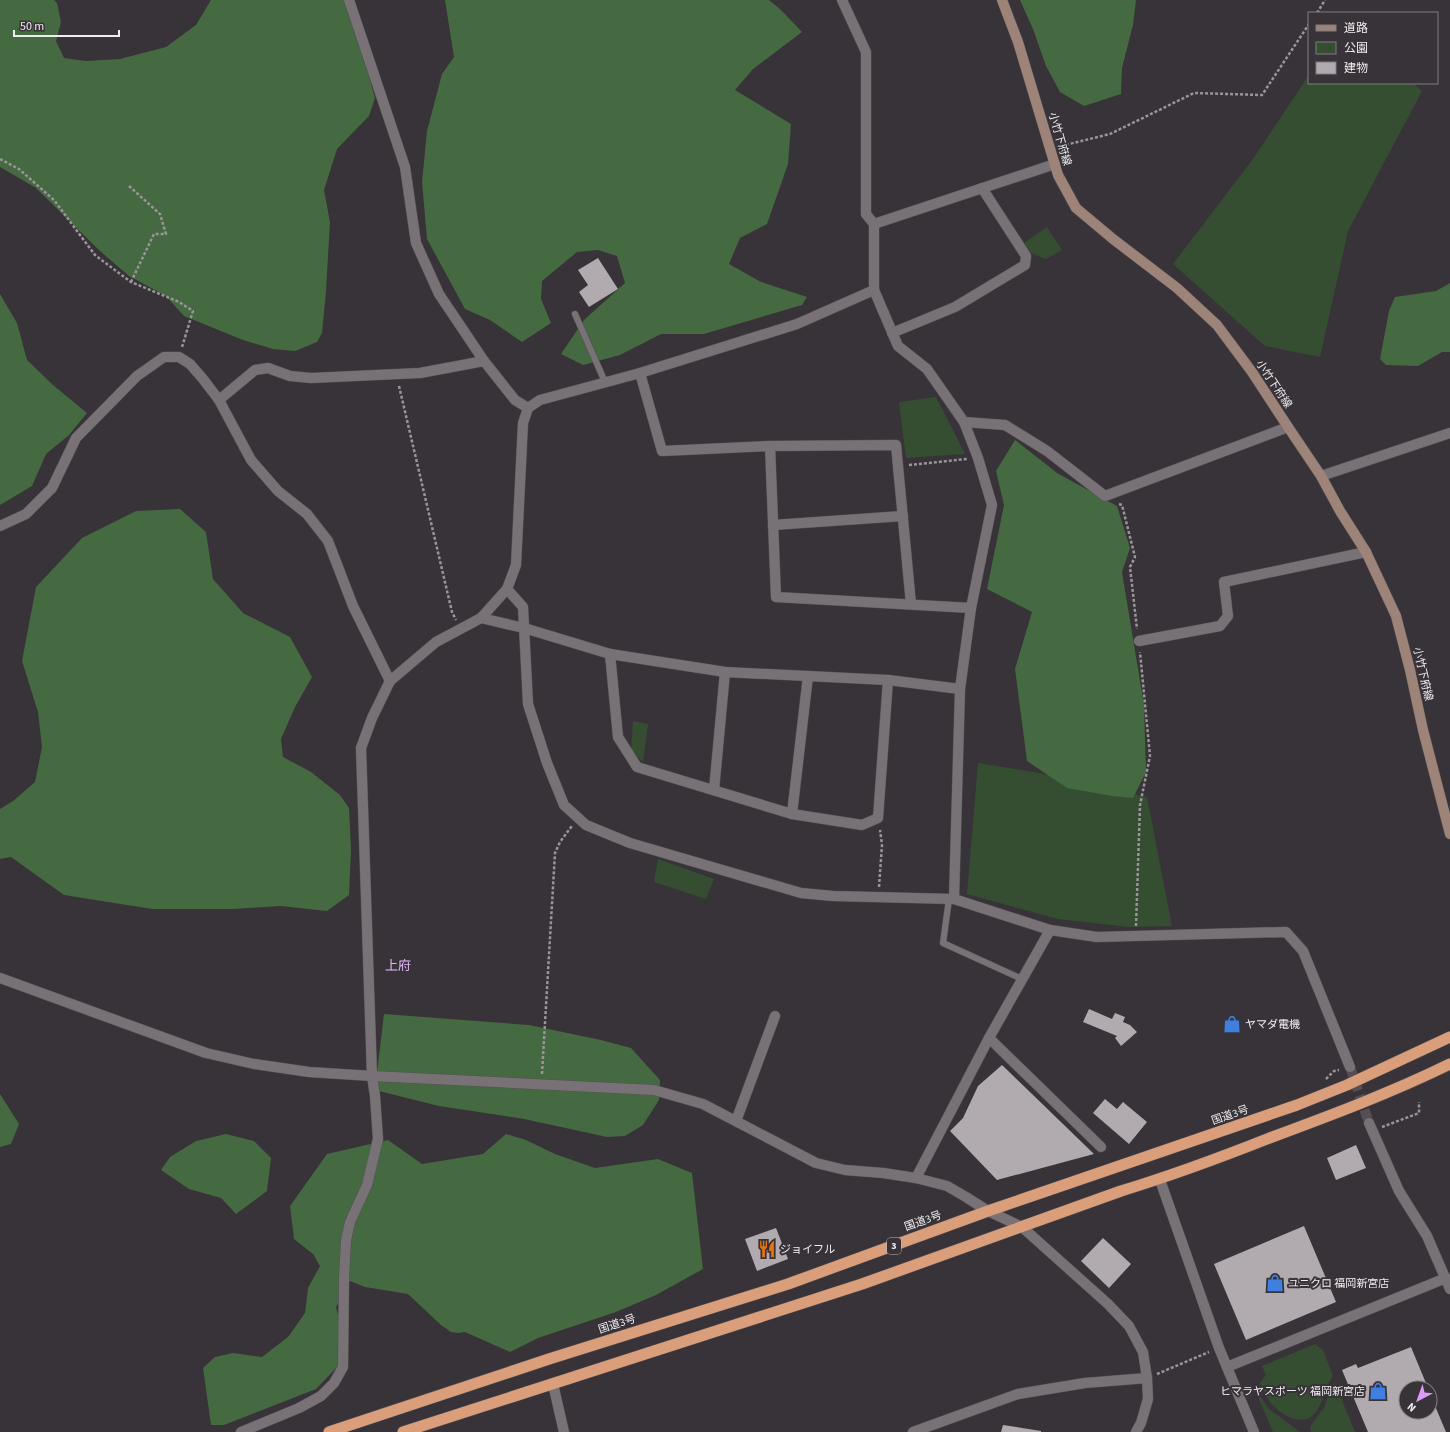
<svg xmlns="http://www.w3.org/2000/svg" width="1450" height="1432" font-family="'Source Sans 3','Noto Sans JP',sans-serif">
  <rect width="100%" height="100%" fill="#383338"/>
  <g fill="#354e32">
    <polygon points="1309,75 1309,83 1413,83 1422,91 1348,231 1320,357 1265,346 1173,264 1253,159"/>
    <polygon points="1047,227 1062,250 1046,259 1031,253 1024,243"/>
    <polygon points="936,397 965,454 906,458 899,402"/>
    <polygon points="633,721 648,724 643,762 631,750"/>
    <polygon points="978,763 1039,773 1147,797 1172,926 1129,927 1058,919 967,894"/>
    <polygon points="658,859 714,879 706,899 654,882"/>
    <path d="M1315 1344 1323 1350 1333 1376C1324 1388 1324 1401 1316 1412 1303 1429 1281 1415 1270 1402 1266 1396 1263 1389 1260 1383L1266 1375 1262 1366Z"/>
    <polygon points="1335,1383 1355,1432 1311,1432 1310,1427 1325,1406 1330,1388"/>
    <polygon points="1254,1387 1268,1408 1300,1432 1273,1432"/>
  </g>
  <g fill="#456940">
    <polygon points="0,0 54,0 57,3 61,22 56,41 64,58 86,61 120,59 166,47 196,25 211,0 348,0 375,98 369,116 337,149 324,190 330,222 326,291 322,333 317,342 295,351 273,349 243,340 184,316 166,296 129,276 100,251 36,188 0,167"/>
    <polygon points="445,0 769,0 781,10 802,32 753,69 735,90 791,124 788,164 767,224 740,238 729,264 761,282 807,297 802,305 704,334 661,334 620,355 583,365 561,354 584,320 625,283 617,256 598,250 577,252 542,281 541,299 551,323 522,342 490,320 465,309 427,239 422,182 427,131 442,74 454,57"/>
    <polygon points="1020,0 1136,0 1133,25 1122,68 1121,94 1084,106 1060,92 1046,66 1033,29"/>
    <polygon points="1450,283 1450,352 1442,352 1418,366 1386,365 1380,359 1389,311 1395,297 1436,291"/>
    <polygon points="0,294 17,323 27,360 53,385 87,413 69,435 46,454 32,486 0,505"/>
    <polygon points="1015,440 1057,473 1117,506 1130,548 1122,572 1144,705 1146,772 1133,798 1112,796 1067,788 1027,761 1015,669 1032,612 987,589 1004,505 996,471"/>
    <polygon points="180,509 206,532 213,579 243,613 290,637 312,677 295,707 281,739 283,757 311,772 340,795 349,808 351,850 349,895 327,911 281,906 234,909 152,909 64,895 11,857 0,859 0,809 13,801 35,782 42,747 38,712 22,661 36,587 82,538 136,511"/>
    <polygon points="384,1014 529,1025 601,1040 631,1048 660,1080 659,1100 643,1125 625,1136 607,1137 524,1119 439,1106 375,1090"/>
    <polygon points="0,1094 19,1124 11,1144 0,1147"/>
    <polygon points="226,1134 254,1141 271,1158 267,1191 236,1214 221,1198 189,1189 161,1170 170,1157 196,1141"/>
    <polygon points="506,1134 526,1140 555,1154 595,1168 658,1159 692,1173 703,1269 656,1295 616,1312 538,1338 510,1352 465,1332 458,1333 451,1332 441,1325 408,1294 365,1287 350,1281 336,1307 344,1338 339,1365 316,1389 224,1425 211,1425 203,1368 215,1357 233,1353 262,1357 288,1337 305,1313 308,1288 320,1266 313,1254 294,1239 290,1206 327,1154 388,1140 422,1164 483,1154"/>
  </g>
  <g fill="#b1aaaf">
    <polygon points="598,258 618,289 589,307 579,292 588,285 578,270"/>
    <polygon points="1089,1009 1112,1019 1115,1013 1125,1017 1123,1022 1130,1025 1137,1032 1121,1046 1115,1038 1117,1036 1083,1022"/>
    <polygon points="1002,1065 1094,1154 997,1180 950,1131 963,1118 978,1086"/>
    <polygon points="1105,1099 1117,1109 1123,1102 1147,1122 1129,1144 1093,1113"/>
    <polygon points="1356,1145 1366,1168 1336,1180 1327,1158"/>
    <polygon points="1304,1226 1336,1302 1246,1340 1214,1264"/>
    <polygon points="776,1228 788,1259 757,1271 745,1239"/>
    <polygon points="1103,1238 1131,1264 1109,1288 1081,1261"/>
    <polygon points="1411,1347 1428,1388 1406,1388 1406,1412 1430,1412 1430,1394 1446,1432 1368,1432 1342,1370 1356,1364 1358,1368"/>
    <polygon points="1003,1425 1041,1431 1041,1432 1001,1432"/>
  </g>
  <g fill="none" stroke-linecap="round" stroke-linejoin="round">
    <polyline stroke="#544f54" stroke-width="10" stroke-dasharray="10 5" stroke-linecap="butt" points="1350,1067 1369,1123"/>
    <g stroke="#555155" stroke-width="7">
      <g id="service">
        <polyline points="575,314 605,382"/>
        <polyline points="949,899 943,943 1022,979"/>
      </g>
    </g>
    <g stroke="#555155" stroke-width="11">
      <g id="minor">
        <polyline points="349,0 405,167 416,243 439,294 484,361 515,400 528,408"/>
        <polyline points="842,0 866,52 866,214 874,224"/>
        <polyline points="892,333 955,307 1025,265 1026,256 982,188"/>
        <polyline points="640,373 662,451 770,446 896,445 911,604"/>
        <polyline points="964,422 1005,425 1047,451 1105,496 1288,427"/>
        <polyline points="770,446 776,597 971,608"/>
        <polyline points="1321,476 1450,433"/>
        <polyline points="773,525 903,516"/>
        <polyline points="0,526 26,514 52,488 76,438 137,376 164,357 179,357 190,364 203,379 219,400 255,370 268,368 290,376 311,378 420,373 484,361"/>
        <polyline points="507,589 523,607 528,704 547,763 564,805 586,825 630,843 801,893 833,896 954,899 1050,930 1097,937 1286,932 1303,951 1350,1067"/>
        <polyline points="1139,641 1220,626 1228,616 1224,582 1366,552"/>
        <polyline points="610,654 618,737 637,767 792,814 862,825 878,818 888,680"/>
        <polyline points="714,790 725,672"/>
        <polyline points="792,814 808,676"/>
        <polyline points="989,1038 1101,1147"/>
        <polyline points="736,1121 775,1016"/>
        <polyline points="916,1178 989,1038 1050,930"/>
        <polyline points="553,1384 564,1432"/>
        <polyline points="241,1432 299,1408 321,1396 334,1383 343,1367 344,1278 346,1240 350,1222 367,1185 378,1139 375,1096 372,1076"/>
        <polyline points="913,1432 1018,1394 1085,1383 1147,1378"/>
      </g>
    </g>
    <g stroke="#555155" stroke-width="11">
      <g id="tertiary">
        <polyline points="874,290 898,346 927,369 964,422 978,458 992,505 971,608 960,689 954,899"/>
        <polyline points="219,400 251,460 278,491 307,514 328,541 353,606 390,681"/>
        <polyline points="481,618 524,628 610,654 725,672 888,680 960,689"/>
        <polyline points="0,978 206,1053 254,1064 309,1072 372,1076 654,1090 703,1104 816,1163 845,1170 883,1173 916,1178 947,1186 966,1197 988,1211 1022,1227 1108,1304 1129,1326 1143,1352 1147,1378 1148,1399 1141,1423 1136,1432"/>
        <polyline points="372,1076 361,748 372,718 390,681 436,642 481,618 507,589 516,565 523,423 528,408 540,400 640,373 797,324 874,290 874,224 1055,164"/>
        <polyline points="1369,1123 1399,1191 1427,1236 1450,1289"/>
        <polyline points="1160,1180 1219,1348 1254,1432"/>
        <polyline points="1227,1367 1446,1278"/>
      </g>
    </g>
    <g stroke="#555155" stroke-width="11">
      <polyline id="secondary" points="1002,0 1018,42 1058,175 1076,208 1113,239 1177,288 1217,325 1252,372 1288,427 1321,476 1340,511 1366,552 1396,616 1410,670 1423,730 1450,834"/>
    </g>
    <g stroke="#555155" stroke-width="12">
      <g id="trunk">
        <polyline points="329,1432 549,1359 788,1284 988,1211 1297,1105 1347,1085 1450,1037"/>
        <path d="M403 1432 862 1284 1121 1191C1170 1176 1219 1158 1267 1139 1329 1116 1391 1093 1450 1064"/>
      </g>
    </g>
    <g stroke="#999599" stroke-width="2.5" stroke-dasharray="3 2" stroke-linecap="butt">
      <polyline points="1317,13 1325,0"/>
      <polyline points="1061,146 1110,134 1194,93 1262,95 1309,24"/>
      <polyline points="0,159 19,169 54,200 95,255 131,282 179,302 193,311 182,347"/>
      <polyline points="129,186 160,214 166,234 154,234 131,282"/>
      <polyline points="399,386 452,612 456,620"/>
      <polyline points="909,465 967,459"/>
      <polyline points="1119,504 1122,505 1135,557 1130,567 1137,629"/>
      <polyline points="879,887 882,845 880,830"/>
      <polyline points="1136,926 1140,805 1150,756 1140,652"/>
      <polyline points="542,1074 555,853 560,842 572,826"/>
      <polyline points="1326,1079 1334,1071 1339,1070"/>
      <polyline points="1382,1127 1419,1113 1419,1102"/>
      <polyline points="1157,1374 1209,1352"/>
    </g>
    <use href="#service" stroke="#787277" stroke-width="6"/>
    <use href="#minor" stroke="#787277" stroke-width="10"/>
    <use href="#tertiary" stroke="#787277" stroke-width="10"/>
    <use href="#secondary" stroke="#9d8378" stroke-width="10"/>
    <use href="#trunk" stroke="#da9f7a" stroke-width="11"/>
  </g>
  <defs>
    <g id="shop-bare" transform="scale(1.38)"><path d="M-5-2.5h2.3a2.7 3.5 0 0 1 5.4 0H5L5.5 6h-11ZM-1.5-2.5h3a1.5 2.3 0 0 0-3 0Z" fill="#3f7fe0" stroke="#383338" stroke-width="2.5" paint-order="stroke"/></g>
    <g id="restaurant-bare" transform="scale(1.38)"><path d="M-5-6h1v4h1v-4h1v4h1v-4h1v5L-1.5 .5V6h-2V.5L-5-1ZM5-6V6H3V1.5H1.5Q1.5-4 5-6Z" fill="#e8710a" stroke="#383338" stroke-width="2.5" paint-order="stroke"/></g>
  </defs>
  <g fill-rule="evenodd">
    <use href="#shop-bare" x="1232" y="1024"/>
    <use href="#restaurant-bare" x="767" y="1249"/>
    <use href="#shop-bare" x="1275" y="1283"/>
    <use href="#shop-bare" x="1378" y="1391"/>
  </g>
  <g text-anchor="middle" dominant-baseline="central" stroke-width="4" stroke-linejoin="round" paint-order="stroke">
    <rect fill="#383338" stroke="#b9b5b9" stroke-width="1" x="887" y="1238" width="14" height="16" rx="3"/>
    <g font-size="10" font-weight="bold" fill="#f0edf0">
      <text x="894" y="1246">3</text>
    </g>
    <g font-size="11" fill="#f0edf0" stroke="#383338">
      <text transform="translate(1060 139) rotate(74)">小竹下府線</text>
      <text transform="translate(1274 384) rotate(56)">小竹下府線</text>
      <text transform="translate(1423 674) rotate(77)">小竹下府線</text>
      <text transform="translate(1230 1115) rotate(-19)">国道3号</text>
      <text transform="translate(923 1221) rotate(-20)">国道3号</text>
      <text transform="translate(617 1324) rotate(-18)">国道3号</text>
    </g>
    <g font-size="11" fill="#f0edf0" stroke="#383338" text-anchor="start">
      <text x="1245" y="1024">ヤマダ電機</text>
      <text x="780" y="1249">ジョイフル</text>
      <text x="1288" y="1283">ユニクロ 福岡新宮店</text>
      <text x="1365" y="1391" text-anchor="end">ヒマラヤスポーツ 福岡新宮店</text>
    </g>
    <g font-size="13" fill="#e5b8f9" stroke="#383338">
      <text x="398" y="966">上府</text>
    </g>
  </g>
  <rect x="1308" y="12" width="130" height="72" fill="#383338" stroke="#827d82"/>
  <rect x="1316" y="25" width="20" height="6" fill="#9d8378" stroke="#827d82"/>
  <text x="1344" y="32" font-size="12" fill="#f0edf0">道路</text>
  <rect x="1316" y="42" width="20" height="12" fill="#354e32" stroke="#827d82"/>
  <text x="1344" y="52" font-size="12" fill="#f0edf0">公園</text>
  <rect x="1316" y="62" width="20" height="12" fill="#b1aaaf" stroke="#827d82"/>
  <text x="1344" y="72" font-size="12" fill="#f0edf0">建物</text>
  <g transform="translate(1418 1400) rotate(221)"><circle r="19" fill="#383338" stroke="#827d82"/>
  <path d="M0-3L7 15L0 10L-7 15Z" fill="#da9af6"/>
  <text y="-6" font-size="11" font-weight="bold" text-anchor="middle" fill="#f0edf0">N</text>
  </g>
  <path d="M14 30v6h105v-6" fill="none" stroke="#f0edf0" stroke-width="2"/>
  <text x="20" y="30" font-size="12" fill="#f0edf0" stroke="#383338" stroke-width="3" paint-order="stroke">50 m</text>
</svg>
